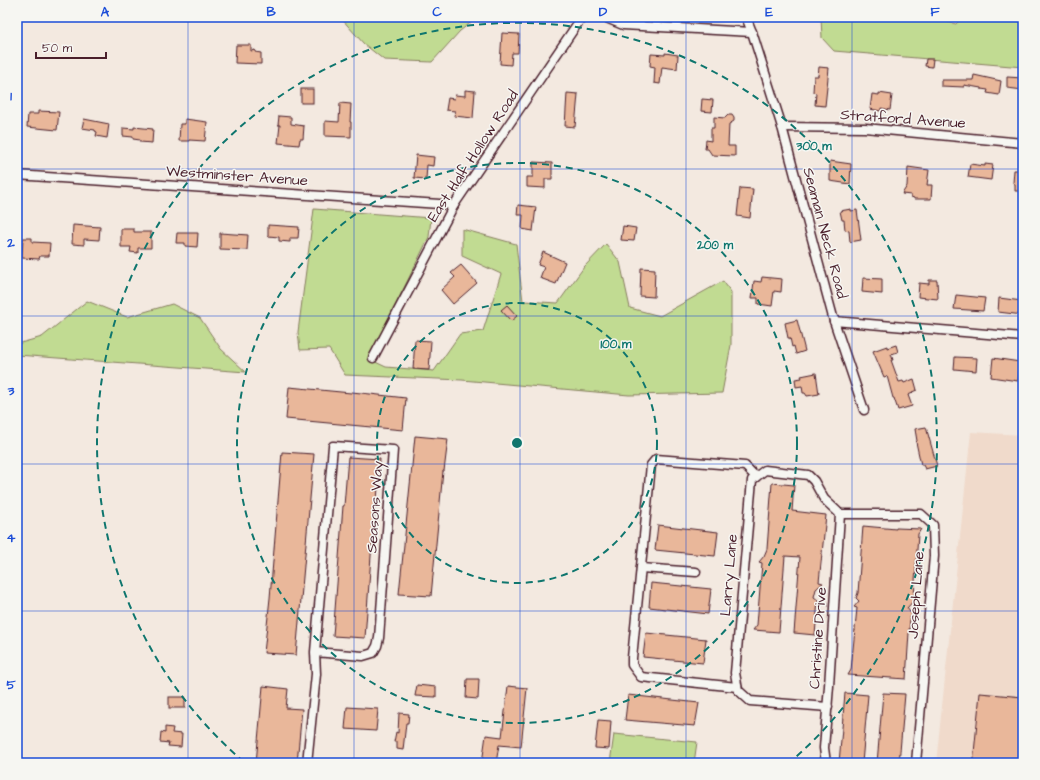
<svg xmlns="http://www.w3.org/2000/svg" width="1040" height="780" font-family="'Architects Daughter',sans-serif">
  <rect width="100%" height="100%" fill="#f3e9e0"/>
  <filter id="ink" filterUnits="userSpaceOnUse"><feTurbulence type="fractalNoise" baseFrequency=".025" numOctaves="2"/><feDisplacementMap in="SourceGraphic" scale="8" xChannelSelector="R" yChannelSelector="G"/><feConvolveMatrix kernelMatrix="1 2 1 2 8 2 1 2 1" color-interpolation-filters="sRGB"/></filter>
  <g filter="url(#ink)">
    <polygon fill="#f0dacb" points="971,432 1023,435 1023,763 936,763"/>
    <g fill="#c1db92" stroke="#867d5e">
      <polygon points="340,17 478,17 460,31 432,62 384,60 364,44"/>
      <polygon points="661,17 731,17 732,20"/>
      <polygon points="821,17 878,17 883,20 886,17 930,17 956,24 963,17 1021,17 1023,18 1023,67 834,51 822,38"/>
      <polygon points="314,209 431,218 429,237 369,359 386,367 434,371 460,334 483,331 501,274 462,256 462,229 516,244 523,301 558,303 584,267 606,244 620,262 630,308 660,316 723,281 731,292 731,345 722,393 629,395 462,380 345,375 329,349 300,350 298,332"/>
      <polygon points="87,301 127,317 172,304 200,318 221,349 246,372 17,355 17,344 42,337"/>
      <polygon points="614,734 697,742 694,763 610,763"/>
    </g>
    <g fill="#e9b79a" stroke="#4a1f2b">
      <polygon points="502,33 519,34 518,53 512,53 511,65 500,64"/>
      <polygon points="236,45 251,45 251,51 255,50 255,52 261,53 261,64 235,63"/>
      <polygon points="665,53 678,55 677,69 662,67 660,84 654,83 655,67 650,66 651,54 665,55"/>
      <polygon points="926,59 933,59 932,67 925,66"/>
      <polygon points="819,67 829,68 825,106 815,105 816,93 813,92 814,76 818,76"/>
      <polygon points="974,75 1001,81 999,95 987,93 988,90 981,89 981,88 964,85 964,87 941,86 941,80 973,80"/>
      <polygon points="1007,77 1023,78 1023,90 1007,88"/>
      <rect x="301" y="89" width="12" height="14"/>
      <polygon points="465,90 475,91 473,118 454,116 455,111 446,110 448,98 454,99 455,95 465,96"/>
      <polygon points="567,93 578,94 575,127 565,126"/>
      <polygon points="879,93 892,95 890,110 881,108 881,111 870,109 872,94 879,95"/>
      <polygon points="702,99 713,100 712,112 701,111"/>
      <polygon points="340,103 351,104 350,122 351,122 351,137 325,136 325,121 339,122"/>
      <polygon points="38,111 59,112 57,130 27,127 28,114 38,114"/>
      <polygon points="728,115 732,115 734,118 734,121 729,124 728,146 735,146 735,156 712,155 708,149 705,149 706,140 711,141 711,128 714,128 714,117 725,118"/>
      <polygon points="279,116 291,117 291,124 304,126 303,139 300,139 299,145 278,143 280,125 278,125"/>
      <polygon points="84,119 109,124 107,138 96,136 97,132 95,131 95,130 82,128"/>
      <polygon points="185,119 207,122 205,141 189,140 189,141 179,141 180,124 185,124"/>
      <polygon points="134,127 153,129 152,143 140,142 140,140 133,139 133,137 123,136 123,128 134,129"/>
      <polygon points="416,155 434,157 433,166 427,165 426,179 414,178"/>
      <polygon points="830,161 851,164 850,184 830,181"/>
      <polygon points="533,162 552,163 552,179 545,179 545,188 527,187 527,177 533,177"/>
      <polygon points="970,164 985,166 985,164 993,165 991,180 968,177"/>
      <polygon points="908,167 929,170 927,185 932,185 931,199 914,199 914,198 911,197 911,195 902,194 907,186"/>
      <polygon points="1014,170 1023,170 1023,191 1015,191 1015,184 1013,183"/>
      <polygon points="740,188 753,189 750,218 737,216"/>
      <polygon points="518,205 536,207 533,231 522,229 523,215 517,215"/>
      <polygon points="851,209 851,211 857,210 861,240 850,242 849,231 845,230 844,220 842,220 840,211"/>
      <polygon points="73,225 100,227 99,240 84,239 84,245 72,244"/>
      <polygon points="268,225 299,227 298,238 290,238 290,242 279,241 279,237 268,236"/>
      <polygon points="623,226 636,228 634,241 621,240"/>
      <polygon points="121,229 134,229 134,232 151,232 151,248 138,248 138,253 130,252 131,247 121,247"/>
      <polygon points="177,233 198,233 197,247 185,246 185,243 176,243"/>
      <polygon points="220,233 248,235 247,250 220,249"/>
      <polygon points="23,238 32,238 32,242 50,243 49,256 40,256 39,259 22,258"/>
      <polygon points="543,252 565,262 556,284 540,278 544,267 538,265"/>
      <polygon points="461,265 477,283 453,304 441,290 455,277 451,273"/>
      <polygon points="641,268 655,269 654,297 640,296"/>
      <polygon points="762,277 782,279 781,292 774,291 772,306 758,304 758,298 752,298 754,281 761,282"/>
      <polygon points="863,278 882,279 882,294 862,292"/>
      <polygon points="929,280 937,280 938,299 918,297 919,283 929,284"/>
      <polygon points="956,295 985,298 983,311 954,309"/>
      <polygon points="999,298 1022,301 1023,315 998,312"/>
      <polygon points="507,305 517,316 511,321 501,310"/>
      <polygon points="797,320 805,351 796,354 794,346 792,347 790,338 788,338 785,323"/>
      <polygon points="415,340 431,341 429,370 413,369"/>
      <polygon points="896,345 898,352 891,354 893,360 891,360 899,382 903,381 904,383 914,379 917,390 912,392 913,393 908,395 912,406 898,410 894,398 893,398 887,376 884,377 873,351 887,346 887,348"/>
      <polygon points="955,357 977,358 976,371 954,369"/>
      <polygon points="993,358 1020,362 1018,381 991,377"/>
      <polygon points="816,373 819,394 807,396 805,393 803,393 802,386 796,387 795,379 802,378 801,376"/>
      <polygon points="289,387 351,393 352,392 406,398 403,430 286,419"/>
      <polygon points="926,427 937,466 925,469 923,465 921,465 916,442 917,441 915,429"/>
      <polygon points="415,436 448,439 444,471 443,471 431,596 399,594"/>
      <polygon points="282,452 314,454 296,655 264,653 270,598"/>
      <polygon points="348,457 380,459 377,501 375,501 365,638 333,636 343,506 344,506"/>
      <polygon points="772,483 794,485 792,511 826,515 819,582 823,583 816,589 814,597 818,600 815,635 794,633 800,557 785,556 779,632 753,630 757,625 762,563 759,562 764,556 767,549"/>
      <polygon points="658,525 718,532 715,556 655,550"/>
      <polygon points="863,526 896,529 896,528 921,529 918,534 914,597 916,598 907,608 913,616 910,617 906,679 848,675 851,670 857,608 854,607 859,601 856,598 858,593"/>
      <polygon points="651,583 711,589 708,614 649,607"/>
      <polygon points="646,633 706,639 703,663 643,657"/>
      <polygon points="467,679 479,679 478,699 466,698"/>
      <polygon points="417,685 436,687 436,697 415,696"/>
      <polygon points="263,686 288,689 286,708 302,709 297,763 256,763"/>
      <polygon points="508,686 527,688 521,747 499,745 496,763 482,763 486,735 502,737"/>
      <polygon points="845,693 868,695 862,763 839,763"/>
      <polygon points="883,693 905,694 899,763 877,763"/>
      <polygon points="980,693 1023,697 1023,763 973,763"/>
      <polygon points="628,695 699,703 695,726 625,720"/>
      <rect x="169" y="697" width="16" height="11"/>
      <polygon points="347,707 378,709 376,731 345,729"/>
      <polygon points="399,713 409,714 408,723 406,723 403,750 397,749 397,742 394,742 396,732 398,733"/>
      <polygon points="598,720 611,721 609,749 595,748"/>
      <polygon points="165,727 173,728 172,733 182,734 181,747 168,746 169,743 160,742 161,732 165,733"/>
    </g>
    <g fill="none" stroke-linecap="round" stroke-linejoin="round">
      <g stroke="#4a1f2b" stroke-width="11">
        <g id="minor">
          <polyline points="604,17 623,25 752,32"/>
          <polyline points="746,17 752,32 782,127 834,321 864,410"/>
          <polyline points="782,127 865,128 1023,143"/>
          <polyline points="17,175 454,205"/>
          <polyline points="834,321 1023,337"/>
          <polyline points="373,358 454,205 582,17"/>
          <polyline points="840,514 921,514 933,525 934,556 916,763"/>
          <polyline points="641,568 696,572"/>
          <polyline points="737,687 641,677 632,665 632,658 651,465 656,459 745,466 756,477"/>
          <polyline points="828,707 750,701 738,690 735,673 752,480 765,470 808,475 814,481 824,499 840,514"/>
          <polyline points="307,763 316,674 315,652 333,446 393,450 379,638 377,646 373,653 363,656 315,652"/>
          <polyline points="826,763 824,748 829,686 840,514"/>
        </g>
      </g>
      <use href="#minor" stroke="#f6f6f2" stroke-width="8"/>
    </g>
  </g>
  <path fill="none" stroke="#1d4ed8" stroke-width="1" stroke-opacity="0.55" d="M188 17V763M354 17V763M520 17V763M686 17V763M852 17V763M17 169H1023M17 316H1023M17 464H1023M17 611H1023"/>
  <g fill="none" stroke="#0f766e" stroke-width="2" stroke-dasharray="7 5">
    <circle cx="517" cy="443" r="140"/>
    <circle cx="517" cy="443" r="280"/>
    <path d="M244 762A420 420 0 1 1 790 762"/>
  </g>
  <g text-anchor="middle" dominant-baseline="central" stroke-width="3" stroke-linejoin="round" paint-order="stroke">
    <g font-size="15" fill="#4a1f2b" stroke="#f6f6f2">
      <text transform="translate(903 119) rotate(4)">Stratford Avenue</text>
      <text transform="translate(473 156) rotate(-57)">East Half Hollow Road</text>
      <text transform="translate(237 176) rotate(4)">Westminster Avenue</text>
      <text transform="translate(825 233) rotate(75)">Seaman Neck Road</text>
      <text transform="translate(375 507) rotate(-86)">Seasons Way</text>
      <text transform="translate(729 575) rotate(-85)">Larry Lane</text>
      <text transform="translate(916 595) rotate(-86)">Joseph Lane</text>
      <text transform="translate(818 638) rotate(-86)">Christine Drive</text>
    </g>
  </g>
  <circle cx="517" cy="443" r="6" fill="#0f766e" stroke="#f6f6f2" stroke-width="2"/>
  <g font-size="12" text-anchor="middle" font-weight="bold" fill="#0f766e" stroke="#f6f6f2" stroke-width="3" stroke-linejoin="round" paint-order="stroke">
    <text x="814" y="150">300 m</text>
    <text x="715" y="249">200 m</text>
    <text x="616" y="348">100 m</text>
  </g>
  <rect width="1040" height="780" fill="none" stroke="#f6f6f2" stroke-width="44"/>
  <path d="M36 52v6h70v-6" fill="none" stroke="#4a1f2b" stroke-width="2"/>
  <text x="42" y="52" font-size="12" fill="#4a1f2b" stroke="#f6f6f2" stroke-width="3" paint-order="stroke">50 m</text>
  <rect x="22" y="22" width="996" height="736" fill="none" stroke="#1d4ed8" stroke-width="1.5"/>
  <g font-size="13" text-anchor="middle" font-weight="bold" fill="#1d4ed8">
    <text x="105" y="16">A</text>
    <text x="271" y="16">B</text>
    <text x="437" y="16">C</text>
    <text x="603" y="16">D</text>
    <text x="769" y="16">E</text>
    <text x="935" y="16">F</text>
    <text x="11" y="100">1</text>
    <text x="11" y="247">2</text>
    <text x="11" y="395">3</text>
    <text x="11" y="542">4</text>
    <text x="11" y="689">5</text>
  </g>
</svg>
